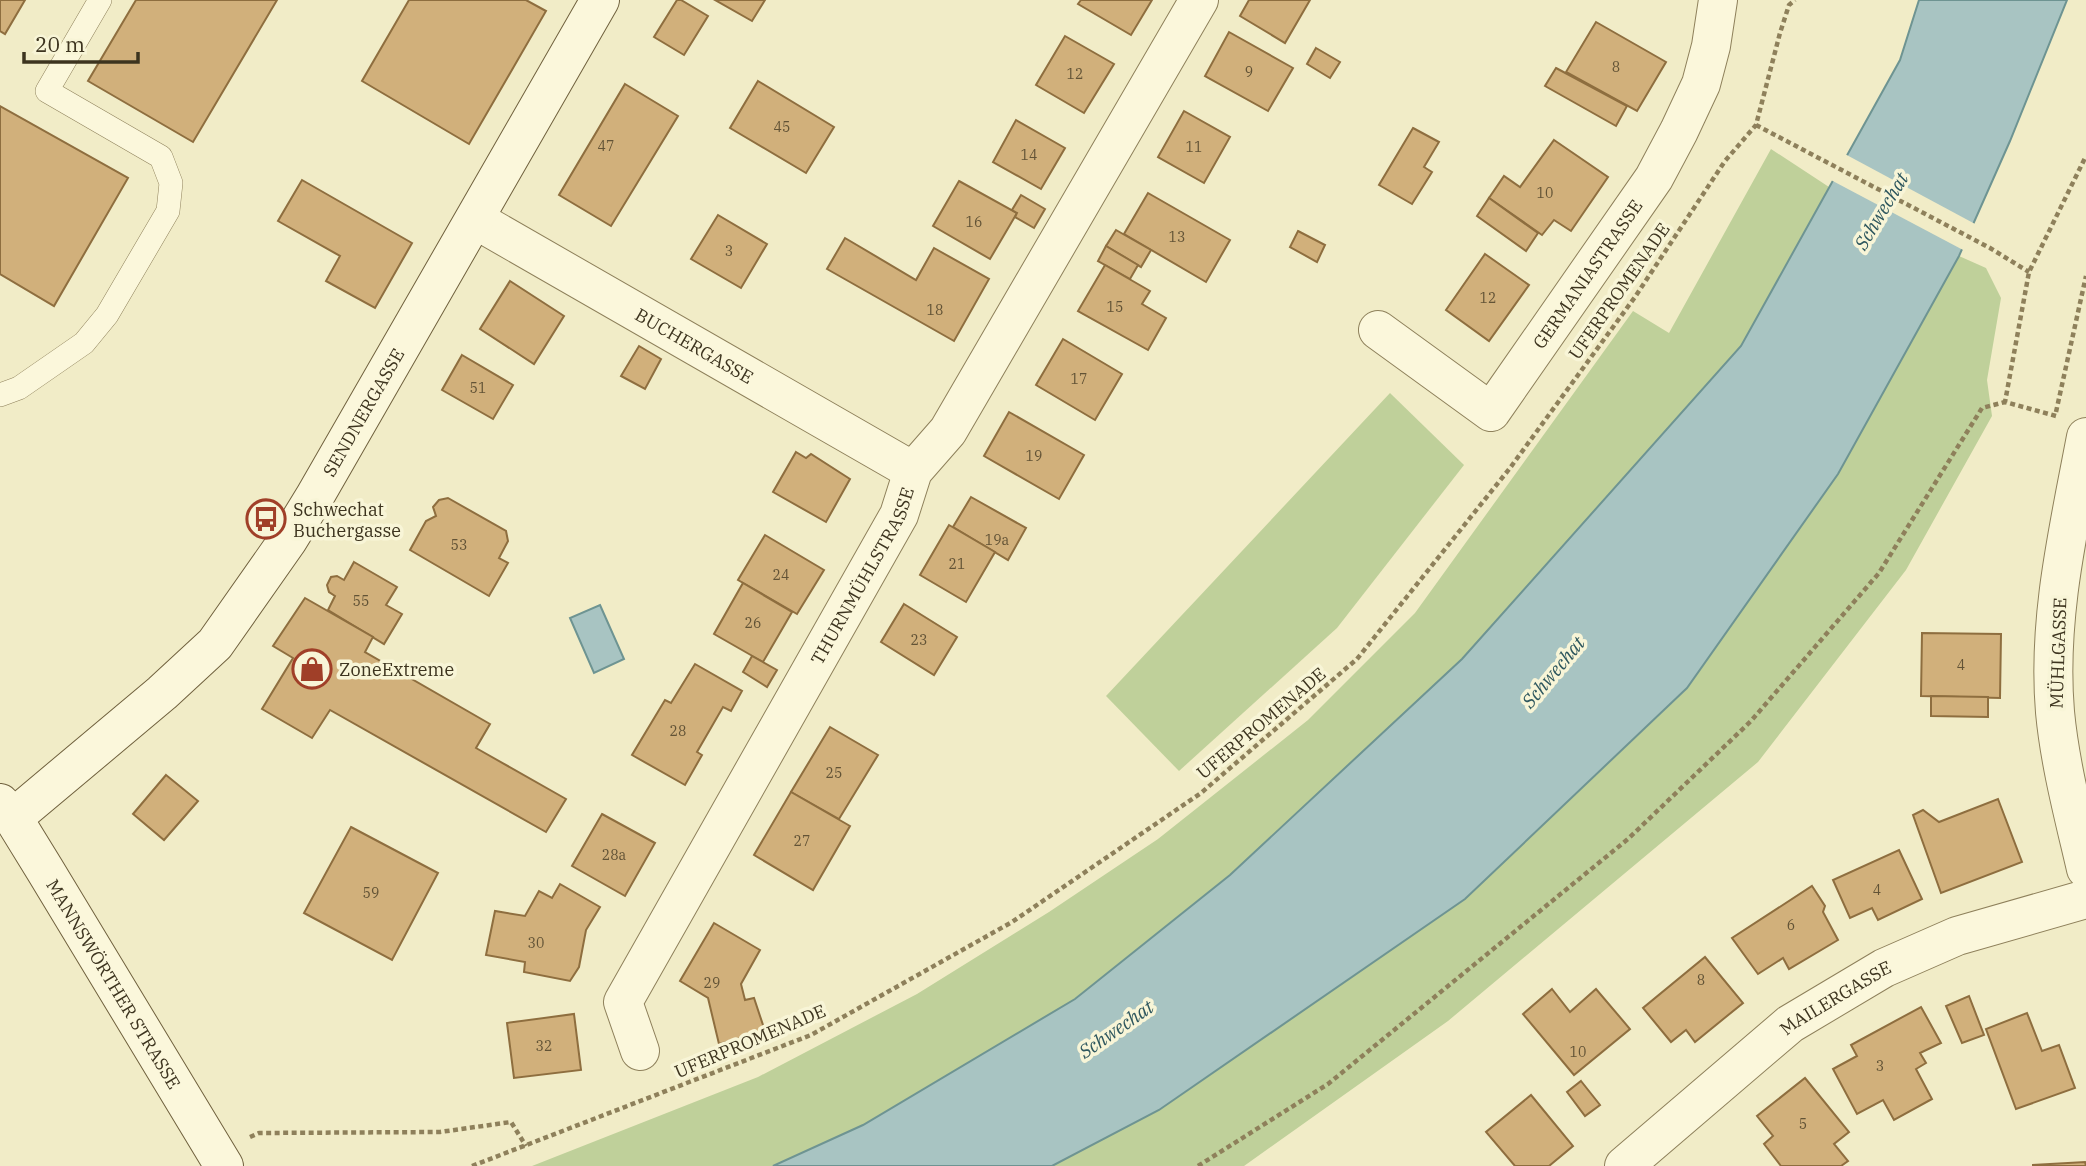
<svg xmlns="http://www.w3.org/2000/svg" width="2086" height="1166" font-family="'IBM Plex Serif',serif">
  <rect width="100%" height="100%" fill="#f1ecc7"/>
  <g fill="#bfd09a">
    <polygon points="1771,149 1829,187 1741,346 1462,659 1230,875 1075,999 863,1125 773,1166 532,1166 758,1077 917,994 1049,912 1158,839 1308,720 1415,613 1633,311 1669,333"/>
    <polygon points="1959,256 1986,268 2001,298 1987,380 1992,416 1906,570 1758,762 1448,1021 1244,1166 1052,1166 1159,1110 1465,899 1687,689 1838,474"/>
    <polygon points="1390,393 1464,465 1337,628 1179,771 1106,696"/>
  </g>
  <g fill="#a8c4c2" stroke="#6e9492" stroke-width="2">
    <polygon points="1919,0 2067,0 2010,141 1959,256 1838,474 1687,688 1465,899 1159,1110 1052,1166 773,1166 863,1125 1075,999 1230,875 1462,659 1741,346 1900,60"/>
    <polygon points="600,605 624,659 594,673 570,618"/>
  </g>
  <polygon fill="#f1ecc7" points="1843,153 1977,225 1965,251 1829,179"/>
  <g fill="#d1b07b" stroke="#8e6e3f" stroke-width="2">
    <polygon points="0,0 25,0 5,34 0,31"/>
    <polygon points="136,0 277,0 193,142 88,81"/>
    <polygon points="409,0 526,0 546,11 469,144 362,81"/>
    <polygon points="677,0 681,0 708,16 684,55 654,37"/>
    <polygon points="715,0 765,0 752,21"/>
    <polygon points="1081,0 1152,0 1131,35 1078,4"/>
    <polygon points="1249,0 1310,0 1285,43 1240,16"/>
    <polygon points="1596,22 1666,62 1637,111 1566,72"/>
    <polygon points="1229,32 1293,68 1268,111 1205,76"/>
    <polygon points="1065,36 1114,64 1084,113 1036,85"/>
    <polygon points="1316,48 1340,62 1330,78 1307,64"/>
    <polygon points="1556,68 1627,106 1616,126 1545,86"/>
    <polygon points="758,81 834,127 806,173 730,128"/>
    <polygon points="625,84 678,116 611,226 559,195"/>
    <polygon points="0,106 128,178 54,306 0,274"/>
    <polygon points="1184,111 1230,137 1204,183 1158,157"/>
    <polygon points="1016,120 1065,148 1041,189 993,162"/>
    <polygon points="1413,128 1439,142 1424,167 1432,172 1412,204 1379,185"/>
    <polygon points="1554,140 1608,177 1571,231 1554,220 1542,235 1489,198 1504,176 1520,187"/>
    <polygon points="302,180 412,243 375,308 326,281 340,256 278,221"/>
    <polygon points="959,181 1017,213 990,259 933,226"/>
    <polygon points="1148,193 1230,240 1206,282 1124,234"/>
    <polygon points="1021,195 1045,209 1034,228 1015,217 1017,213 1012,210"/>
    <polygon points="1489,198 1538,233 1526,251 1477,216"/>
    <polygon points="718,215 767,244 741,288 691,259"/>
    <polygon points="1116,230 1151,250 1141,267 1106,246"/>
    <polygon points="1298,231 1325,245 1317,262 1290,247"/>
    <polygon points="845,238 916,280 934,248 989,279 954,341 827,269"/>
    <polygon points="1106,246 1138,265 1130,279 1098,261"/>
    <polygon points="1485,254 1529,285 1489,341 1446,310"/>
    <polygon points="1105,265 1150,291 1142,304 1166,318 1148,350 1078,311"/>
    <polygon points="510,281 564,316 534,364 480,329"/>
    <polygon points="1063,339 1122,374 1095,420 1036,385"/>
    <polygon points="639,346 661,359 645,389 621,376"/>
    <polygon points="462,355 513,385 493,419 442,390"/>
    <polygon points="1009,412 1084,455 1059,499 984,456"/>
    <polygon points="796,452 806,458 811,454 850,479 826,522 773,492"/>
    <polygon points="971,497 1026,528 1008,560 953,527"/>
    <polygon points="448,498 506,531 508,541 499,558 508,563 489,596 410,550 426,521 436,516 433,507 439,500"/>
    <polygon points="949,525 995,552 966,602 920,575"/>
    <polygon points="765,535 824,570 797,614 738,580"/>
    <polygon points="354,562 397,587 386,605 402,614 384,644 328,610 335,596 329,592 327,585 331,577 337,576 344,580"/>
    <polygon points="743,583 792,612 763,662 714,634"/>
    <polygon points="305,598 373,637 365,652 490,724 476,748 566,799 546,832 330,710 312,738 262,709 293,658 273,646"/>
    <polygon points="904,604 957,637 934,675 881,642"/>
    <polygon points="1922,633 2001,634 2000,698 1921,696"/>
    <polygon points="752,656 777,670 767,687 743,672"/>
    <polygon points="695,664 742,691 731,711 723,707 697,752 702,755 685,785 632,755 665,700 671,703"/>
    <polygon points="1931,696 1988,697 1988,717 1931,716"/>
    <polygon points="830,727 878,755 839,819 791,792"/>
    <polygon points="166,775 198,801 164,840 133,814"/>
    <polygon points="791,792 850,826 813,890 754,855"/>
    <polygon points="1998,799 2022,862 1941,893 1913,815 1923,810 1939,822"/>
    <polygon points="602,814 655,843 625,896 572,866"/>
    <polygon points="351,827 438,873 392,960 304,913"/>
    <polygon points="1899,850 1922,899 1878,920 1872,908 1850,918 1833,880"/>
    <polygon points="560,884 600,907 586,930 579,967 570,981 524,972 525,962 486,955 495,911 525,916 539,891 552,898"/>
    <polygon points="1812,886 1825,906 1823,912 1838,940 1789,969 1783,958 1758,974 1732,938"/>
    <polygon points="714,923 760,950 741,984 745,1000 754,998 765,1031 719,1044 708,998 680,981"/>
    <polygon points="1705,957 1743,1003 1695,1042 1686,1030 1671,1042 1643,1008"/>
    <polygon points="1552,989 1570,1012 1596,989 1630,1029 1574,1075 1523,1014"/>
    <polygon points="1969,996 1984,1035 1962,1043 1946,1006"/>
    <polygon points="1921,1007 1941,1043 1920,1053 1926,1063 1916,1069 1932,1099 1894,1120 1883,1100 1857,1114 1833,1069 1857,1056 1851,1045"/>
    <polygon points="2027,1013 2042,1051 2059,1045 2075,1088 2016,1109 1986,1029"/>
    <polygon points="574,1014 581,1070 514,1078 507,1023"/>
    <polygon points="1805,1078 1849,1132 1834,1144 1848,1161 1841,1166 1781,1166 1764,1144 1773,1136 1757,1116"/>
    <polygon points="1581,1081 1600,1105 1585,1116 1567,1092"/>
    <polygon points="1531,1095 1573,1146 1549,1166 1515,1166 1486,1132"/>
    <polygon points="2085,1162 2086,1166 2033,1166 2033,1165"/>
  </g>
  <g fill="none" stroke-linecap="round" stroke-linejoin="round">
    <g stroke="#8e805b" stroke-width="24">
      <polyline id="lane" points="0,395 19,388 84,343 107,315 168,211 171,183 161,157 47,91 100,0"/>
    </g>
    <g stroke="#8e805b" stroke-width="40">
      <g id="street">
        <path id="s1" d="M476 220 913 471"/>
        <path id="s2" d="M1378 330 1491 412 1654 178 1679 131 1701 84 1711 46 1718 0"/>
        <path d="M2086 437C2069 527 2047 619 2055 712 2060 765 2074 817 2086 869"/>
        <path id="s3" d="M640 1051 623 1002 899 515 913 471 948 431 1199 0"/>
        <path id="s4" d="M1624 1166 1790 1024 1884 968 1957 936 2086 899"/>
      </g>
    </g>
    <g stroke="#70613e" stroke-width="40">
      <g id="secondary">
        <path id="s5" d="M0 803 13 818 45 870 224 1166"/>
        <path id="s6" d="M13 818 162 693 215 644 288 540 315 496 600 0"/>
      </g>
    </g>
    <g stroke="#8e805b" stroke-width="4.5" stroke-dasharray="5 3.5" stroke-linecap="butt">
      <polyline points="1756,125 1990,248 2029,272"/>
      <polyline points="2056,412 2086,276"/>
      <polyline points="2056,416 2005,402 2029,272 2086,156"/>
      <polyline points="250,1137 259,1133 440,1132 511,1122 526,1146"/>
      <polyline points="472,1166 811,1035 1012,922 1201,793 1357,659 1510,468 1635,297 1725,161 1756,125 1780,33 1789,5 1795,0"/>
      <polyline points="1198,1166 1328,1084 1628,839 1751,721 1879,573 1982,408 2005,402"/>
    </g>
    <use href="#lane" stroke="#fbf7db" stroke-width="23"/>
    <use href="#street" stroke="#fbf7db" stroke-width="38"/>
    <use href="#secondary" stroke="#fbf7db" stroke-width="38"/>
  </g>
  <defs>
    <g id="bus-ring" transform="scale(2.0125)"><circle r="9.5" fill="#f8f5d7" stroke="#a03f28" stroke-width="1.5"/><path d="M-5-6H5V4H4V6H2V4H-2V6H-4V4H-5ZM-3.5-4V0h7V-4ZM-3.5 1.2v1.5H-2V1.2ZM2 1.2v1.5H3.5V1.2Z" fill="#a03f28"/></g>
    <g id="shop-ring" transform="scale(2.0125)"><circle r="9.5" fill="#f8f5d7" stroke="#a03f28" stroke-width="1.5"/><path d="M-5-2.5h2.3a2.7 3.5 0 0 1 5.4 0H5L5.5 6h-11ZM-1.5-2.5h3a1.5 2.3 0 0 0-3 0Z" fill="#a03f28"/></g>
  </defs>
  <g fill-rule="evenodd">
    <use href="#bus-ring" x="266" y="519"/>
    <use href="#shop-ring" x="312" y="669"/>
  </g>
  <g text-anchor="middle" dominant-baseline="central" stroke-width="7" stroke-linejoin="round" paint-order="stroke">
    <g font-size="14" fill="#625336">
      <text x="1616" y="67">8</text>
      <text x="1249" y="72">9</text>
      <text x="1075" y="74">12</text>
      <text x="782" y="127">45</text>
      <text x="606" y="146">47</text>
      <text x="1194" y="147">11</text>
      <text x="1029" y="155">14</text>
      <text x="1545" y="193">10</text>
      <text x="974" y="222">16</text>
      <text x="1177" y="237">13</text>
      <text x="729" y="251">3</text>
      <text x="1488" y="298">12</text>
      <text x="1115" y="307">15</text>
      <text x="935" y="310">18</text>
      <text x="1079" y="379">17</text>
      <text x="478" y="388">51</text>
      <text x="1034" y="456">19</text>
      <text x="997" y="540">19a</text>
      <text x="459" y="545">53</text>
      <text x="957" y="564">21</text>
      <text x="781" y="575">24</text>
      <text x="361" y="601">55</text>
      <text x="753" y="623">26</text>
      <text x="919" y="640">23</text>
      <text x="1961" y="665">4</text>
      <text x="678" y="731">28</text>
      <text x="834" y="773">25</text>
      <text x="802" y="841">27</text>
      <text x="614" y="855">28a</text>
      <text x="1877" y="890">4</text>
      <text x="371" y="893">59</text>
      <text x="1791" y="925">6</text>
      <text x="536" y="943">30</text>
      <text x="1701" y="980">8</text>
      <text x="712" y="983">29</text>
      <text x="544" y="1046">32</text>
      <text x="1578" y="1052">10</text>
      <text x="1880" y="1066">3</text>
      <text x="1803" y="1124">5</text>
    </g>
    <g font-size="18" fill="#3d341f" stroke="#f8f5d7">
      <text stroke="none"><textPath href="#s2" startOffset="308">GERMANIASTRASSE</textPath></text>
      <text transform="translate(1619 291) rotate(-55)">UFERPROMENADE</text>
      <text stroke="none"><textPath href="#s1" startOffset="252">BUCHERGASSE</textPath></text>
      <text stroke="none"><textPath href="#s6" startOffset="542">SENDNERGASSE</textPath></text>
      <text stroke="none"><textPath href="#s3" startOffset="541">THURNMÜHLSTRASSE</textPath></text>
      <text transform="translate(2058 653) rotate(-88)">MÜHLGASSE</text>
      <text transform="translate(1261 723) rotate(-40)">UFERPROMENADE</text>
      <text stroke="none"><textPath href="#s5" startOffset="214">MANNSWÖRTHER STRASSE</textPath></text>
      <text stroke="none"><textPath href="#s4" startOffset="271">MAILERGASSE</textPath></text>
      <text transform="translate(750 1041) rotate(-23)">UFERPROMENADE</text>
    </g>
    <g font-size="18" fill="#3d341f" stroke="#f8f5d7" text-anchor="start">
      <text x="293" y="509">Schwechat<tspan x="293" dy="21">Buchergasse</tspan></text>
      <text x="339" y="669">ZoneExtreme</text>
    </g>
    <g font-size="19" font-style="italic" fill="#2e575e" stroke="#f8f5d7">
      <text transform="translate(1881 211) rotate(-59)">Schwechat</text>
      <text transform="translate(1553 672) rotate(-50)">Schwechat</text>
      <text transform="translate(1116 1029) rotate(-35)">Schwechat</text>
    </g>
  </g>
  <path d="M24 52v10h114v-10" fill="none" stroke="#3d341f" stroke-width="3.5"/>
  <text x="35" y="52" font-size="21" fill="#3d341f" stroke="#f8f5d7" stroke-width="5" paint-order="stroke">20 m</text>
</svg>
